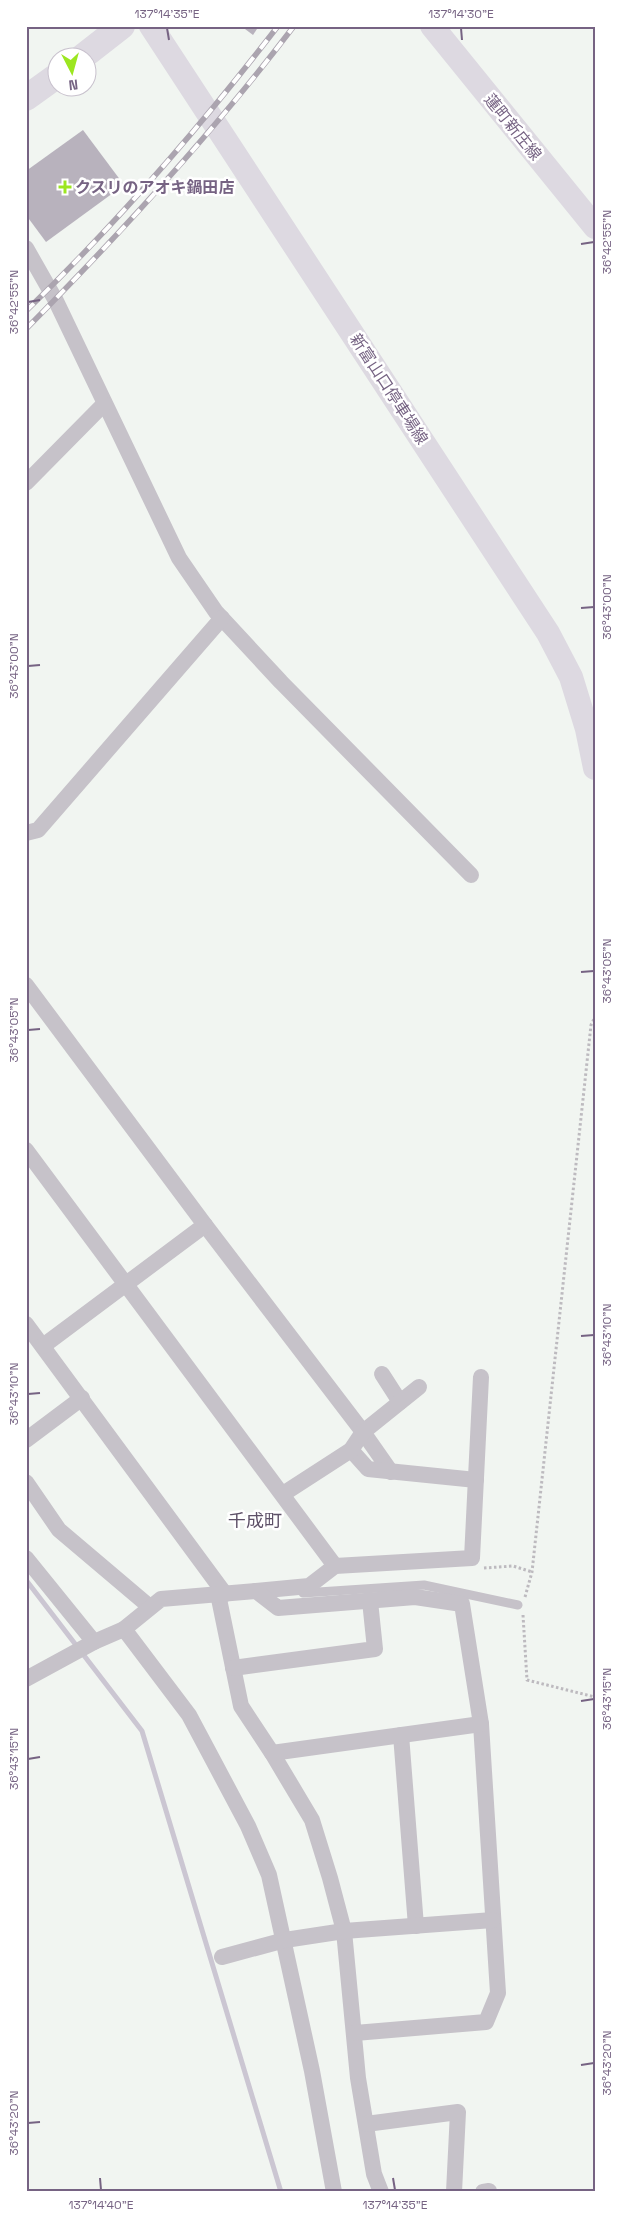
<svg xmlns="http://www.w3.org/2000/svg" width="621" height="2218" font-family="'Space Grotesk','Noto Sans JP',sans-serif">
  <rect width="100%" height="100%" fill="#f1f5f1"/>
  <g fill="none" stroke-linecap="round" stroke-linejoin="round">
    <polyline stroke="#cbc6d2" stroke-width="5" points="26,1580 142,1731 281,2192"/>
  </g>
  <g fill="#b8b2bd">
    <polygon points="241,26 259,26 253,35"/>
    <polygon points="83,130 124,185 46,242 26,215 26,171"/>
  </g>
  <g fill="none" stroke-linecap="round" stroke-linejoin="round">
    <g stroke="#bdbabf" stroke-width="3" stroke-dasharray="2.5 2.5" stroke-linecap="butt">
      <polyline points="484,1568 513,1566 532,1572"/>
      <polyline points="525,1597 532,1572 591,1025 595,1017"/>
      <polyline points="523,1615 527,1680 595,1697"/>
    </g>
    <polyline stroke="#c6c2c9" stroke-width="9" points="303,1593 424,1585 518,1605"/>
    <g stroke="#c6c2c9" stroke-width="16">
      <polyline points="26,248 55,299 179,558 216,612 281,682 471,875"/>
      <polyline points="26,483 104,404"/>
      <polyline points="26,833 38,830 222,618"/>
      <polyline points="26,985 205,1225 363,1432 391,1472"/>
      <polyline points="26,1150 335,1566"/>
      <polyline points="26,1324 225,1594"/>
      <polyline points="43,1346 205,1225"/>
      <polyline points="382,1374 400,1402"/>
      <polyline points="26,1440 82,1398"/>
      <polyline points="351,1450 368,1469 476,1480"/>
      <polyline points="26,1482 59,1530 150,1607"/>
      <polyline points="283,1494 351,1450 363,1432 419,1387"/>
      <polyline points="26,1558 94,1642"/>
      <polyline points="256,1591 309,1586 335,1566 472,1558 481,1377"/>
      <polyline points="218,1594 241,1706 272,1753 312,1820 330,1878 344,1931 358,2078 374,2174 381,2192"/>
      <polyline points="124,1629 189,1715 248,1826 269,1875 312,2071 334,2192"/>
      <polyline points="233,1668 375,1649 370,1601"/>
      <polyline points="26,1679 94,1642 124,1629 161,1599 256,1591 278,1608 415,1597 462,1604 481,1724 498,1993 486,2022 355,2033"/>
      <polyline points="401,1735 416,1926"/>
      <polyline points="272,1753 481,1724"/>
      <polyline points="222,1957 285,1940 344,1931 493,1920"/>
      <polyline points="366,2124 458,2112 454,2192"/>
      <polyline points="483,2192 489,2191"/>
    </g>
    <g stroke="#ddd9e1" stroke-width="24">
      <polyline points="151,26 548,633 571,677 587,729 595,768"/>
      <polyline points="432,26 595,227"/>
    </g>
    <g stroke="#ddd9e1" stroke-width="26">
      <polyline points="81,58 122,26"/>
      <polyline points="26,98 58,75"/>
    </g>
    <g stroke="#aba4af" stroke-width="5.5">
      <g id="rail">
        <path d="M26 311C117 223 201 126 278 26"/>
        <path d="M26 329C121 233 213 133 294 26"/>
      </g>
    </g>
    <use href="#rail" stroke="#fff" stroke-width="4" stroke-dasharray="11" stroke-linecap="butt"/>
  </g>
  <path fill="none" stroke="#766383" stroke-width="2" d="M167 28 169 40M461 28 462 40M581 244 594 242M28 302 40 300M581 608 594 607M28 666 40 665M581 972 594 971M28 1030 40 1029M581 1336 594 1335M28 1394 40 1393M581 1701 594 1699M28 1759 40 1757M581 2065 594 2063M28 2123 40 2122M100 2178 101 2190M393 2178 395 2190"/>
  <path fill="#9ce620" stroke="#fff" stroke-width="2" d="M62.5 179.5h5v5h5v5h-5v5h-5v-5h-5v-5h5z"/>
  <g text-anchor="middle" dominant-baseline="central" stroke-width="5" stroke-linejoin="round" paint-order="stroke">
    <g font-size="16" fill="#766383" stroke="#fff">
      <text transform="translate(513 127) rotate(51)">蓮町新庄線</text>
      <text transform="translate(389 389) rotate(57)">新富山口停車場線</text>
    </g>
    <g font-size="16" font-weight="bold" fill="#766383" stroke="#fff" text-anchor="start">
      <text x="75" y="187">クスリのアオキ鍋田店</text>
    </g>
    <g font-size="18" fill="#5e5168" stroke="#fff">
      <text x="255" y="1520">千成町</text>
    </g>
  </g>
  <rect width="621" height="2218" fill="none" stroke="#ffffff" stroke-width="55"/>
  <g transform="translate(72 72) rotate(174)"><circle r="24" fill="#ffffff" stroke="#c8c1cd"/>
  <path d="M0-4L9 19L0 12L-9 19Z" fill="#9ce620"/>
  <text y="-8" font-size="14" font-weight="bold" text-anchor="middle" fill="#766383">N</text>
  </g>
  <rect x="28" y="28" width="566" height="2162" fill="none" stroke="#766383" stroke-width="2"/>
  <g font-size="12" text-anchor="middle" fill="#766383">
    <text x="167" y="18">137°14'35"E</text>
    <text x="461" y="18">137°14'30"E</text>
    <text transform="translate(607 242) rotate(-90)" y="4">36°42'55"N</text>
    <text transform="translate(14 302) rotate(-90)" y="4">36°42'55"N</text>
    <text transform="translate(607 607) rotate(-90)" y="4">36°43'00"N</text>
    <text transform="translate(14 666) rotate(-90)" y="4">36°43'00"N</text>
    <text transform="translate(607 971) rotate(-90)" y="4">36°43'05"N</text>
    <text transform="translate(14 1030) rotate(-90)" y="4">36°43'05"N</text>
    <text transform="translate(607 1335) rotate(-90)" y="4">36°43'10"N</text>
    <text transform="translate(14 1394) rotate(-90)" y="4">36°43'10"N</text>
    <text transform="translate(607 1699) rotate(-90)" y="4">36°43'15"N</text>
    <text transform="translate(14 1759) rotate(-90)" y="4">36°43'15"N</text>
    <text transform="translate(607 2063) rotate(-90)" y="4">36°43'20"N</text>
    <text transform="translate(14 2123) rotate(-90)" y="4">36°43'20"N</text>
    <text x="101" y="2209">137°14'40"E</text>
    <text x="395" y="2209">137°14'35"E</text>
  </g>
</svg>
